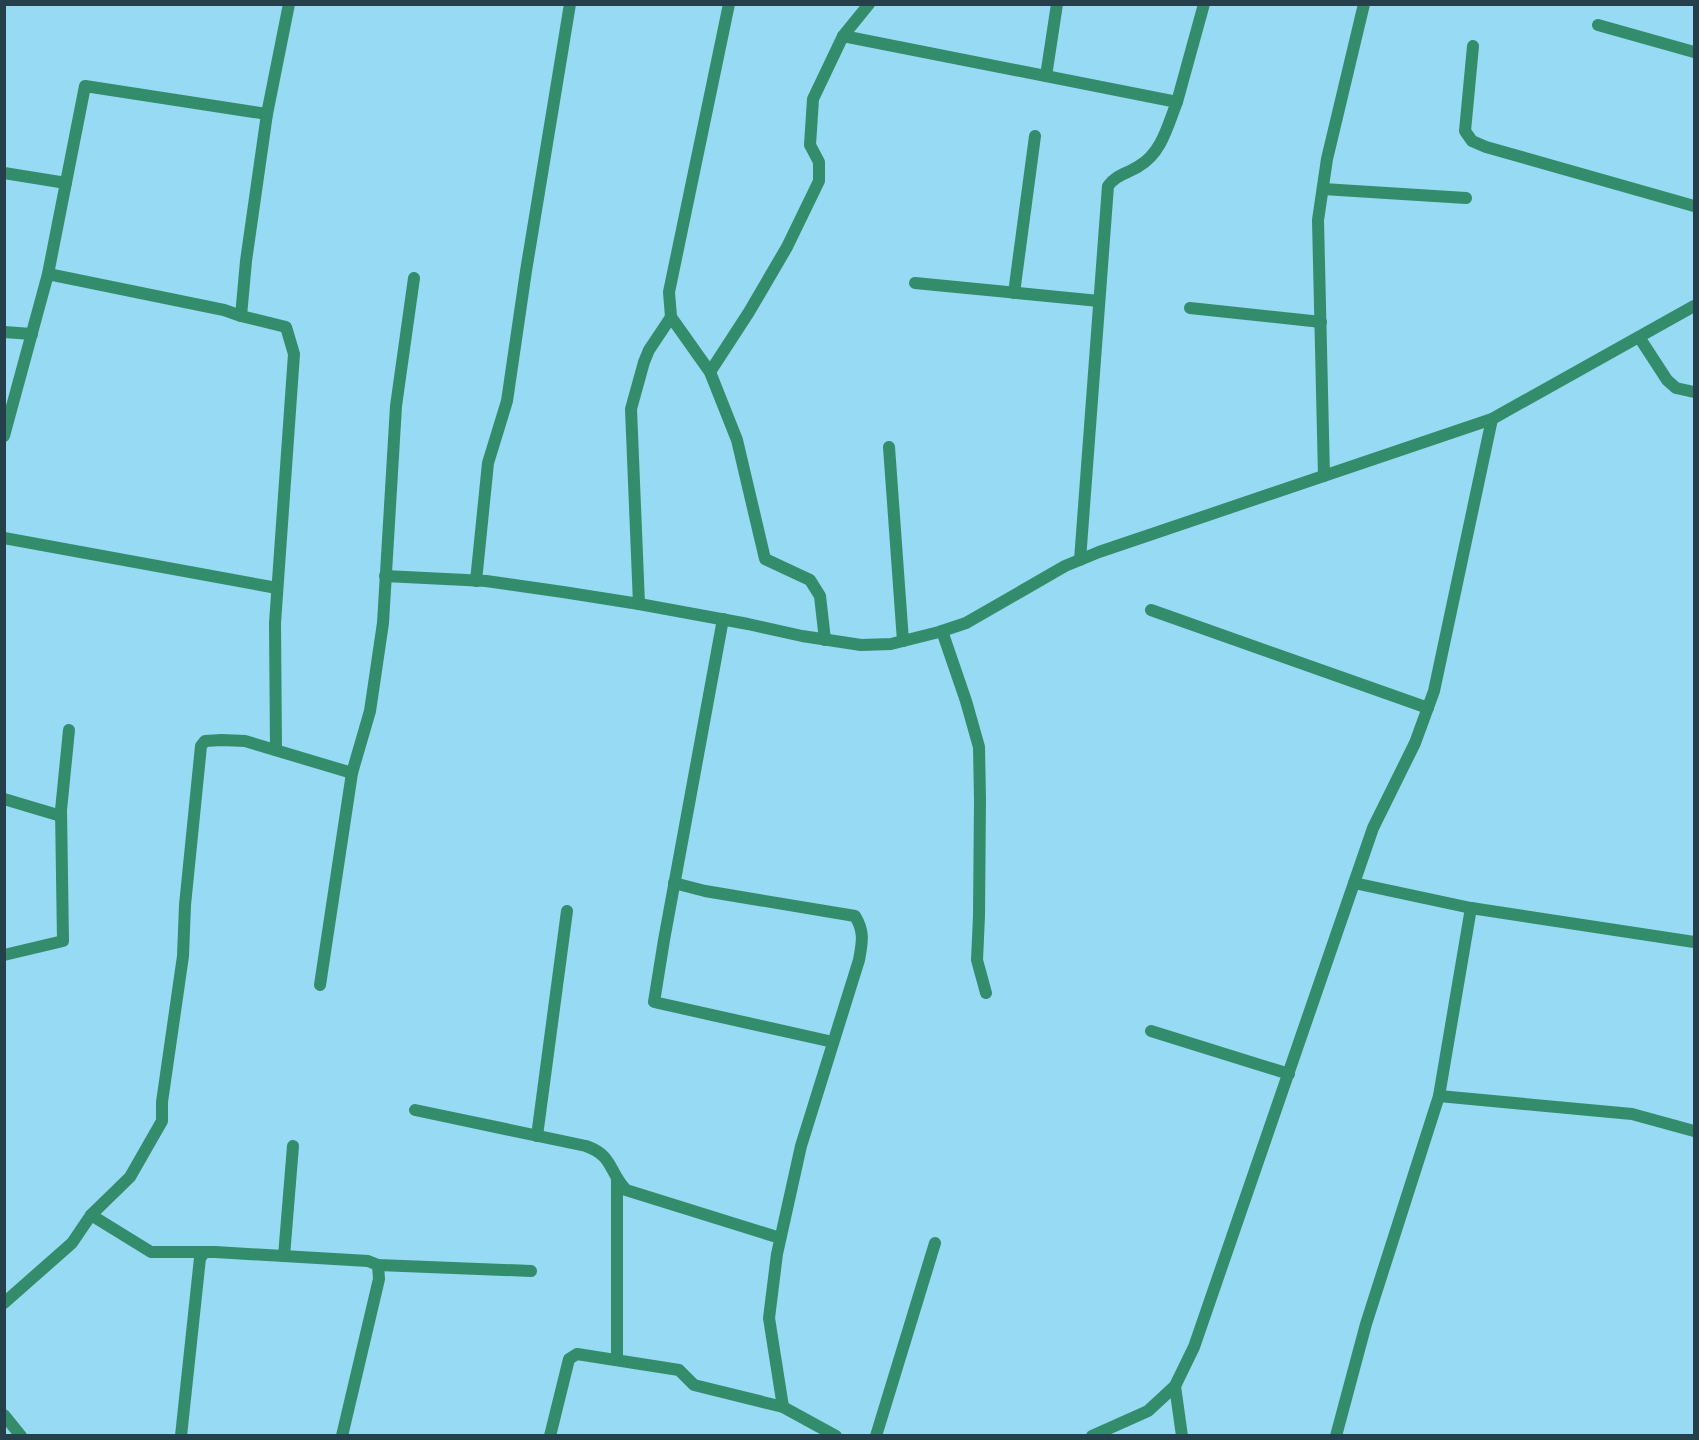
<svg xmlns="http://www.w3.org/2000/svg" width="1699" height="1440" font-family="Helvetica,sans-serif">
  <rect width="100%" height="100%" fill="#97daf3"/>
  <g fill="none" stroke-linecap="round" stroke-linejoin="round">
    <g stroke="#338d6a" stroke-width="12">
      <polyline points="729,4 669,292 671,317 710,372 737,440 765,559 810,580 820,596 825,640"/>
      <polyline points="1598,25 1694,52"/>
      <polyline points="843,36 1177,102 1204,4"/>
      <polyline points="1473,46 1465,131 1472,141 1486,147 1694,206"/>
      <polyline points="1046,76 1057,4"/>
      <polyline points="4,173 66,183"/>
      <polyline points="1323,189 1466,198"/>
      <polyline points="48,274 85,86 267,114"/>
      <polyline points="915,283 1099,301"/>
      <polyline points="1014,293 1035,136"/>
      <polyline points="1190,308 1321,322"/>
      <polyline points="241,316 246,261 267,114 289,4"/>
      <polyline points="4,332 32,334"/>
      <polyline points="1639,337 1667,380 1676,388 1694,392"/>
      <polyline points="710,372 749,312 787,247 819,181 819,162 810,145 813,99 843,36 869,4"/>
      <polyline points="4,436 48,274 224,310 241,316 286,327 294,354 275,623 276,750"/>
      <polyline points="889,447 903,641"/>
      <polyline points="1324,476 1318,220 1327,159 1364,4"/>
      <polyline points="4,538 277,588"/>
      <path d="M1080 560 1108 186C1117 174 1127 174 1139 166 1162 153 1168 124 1177 102"/>
      <polyline points="385,576 486,581 563,592 639,604 748,624 802,636 861,645 891,644 939,632 966,623 1065,566 1099,552 1492,419 1694,306"/>
      <polyline points="476,581 488,463 507,401 526,271 570,4"/>
      <polyline points="639,604 631,409 644,362 649,350 671,317"/>
      <polyline points="1151,610 1428,708"/>
      <polyline points="723,619 664,940 654,1002 833,1042"/>
      <polyline points="942,631 966,701 979,747 980,799 979,916 977,960 986,993"/>
      <polyline points="4,799 61,816"/>
      <path d="M674 883 705 891 855 916C865 932 862 943 859 960L801 1146 777 1254 769 1318 783 1407"/>
      <polyline points="1354,883 1471,908 1694,942"/>
      <polyline points="4,955 63,941 61,810 69,730"/>
      <polyline points="320,985 352,773 370,711 383,623 396,406 414,278"/>
      <polyline points="1151,1031 1289,1074"/>
      <polyline points="1439,1096 1632,1114 1694,1131"/>
      <path d="M415 1110 586 1146C614 1156 608 1171 626 1190L780 1238"/>
      <polyline points="537,1136 567,911"/>
      <polyline points="617,1180 617,1360"/>
      <polyline points="91,1215 151,1252 215,1252 368,1261 378,1265 531,1271"/>
      <polyline points="284,1256 293,1146"/>
      <polyline points="4,1303 72,1243 91,1215 130,1177 162,1121 162,1102 183,956 185,905 201,746 205,741 222,740 245,741 352,773"/>
      <polyline points="1175,1386 1182,1436"/>
      <polyline points="4,1415 21,1436"/>
      <polyline points="181,1436 200,1258 204,1253"/>
      <polyline points="342,1436 379,1279 378,1265"/>
      <polyline points="550,1436 569,1359 577,1354 679,1370 694,1385 783,1407 836,1436"/>
      <polyline points="876,1436 935,1243"/>
      <polyline points="1092,1436 1148,1411 1175,1386 1194,1347 1373,828 1415,743 1434,691 1492,419"/>
      <polyline points="1336,1436 1366,1324 1439,1096 1471,908"/>
    </g>
  </g>
  <rect width="1699" height="1440" fill="none" stroke="#25404a" stroke-width="12"/>
</svg>
